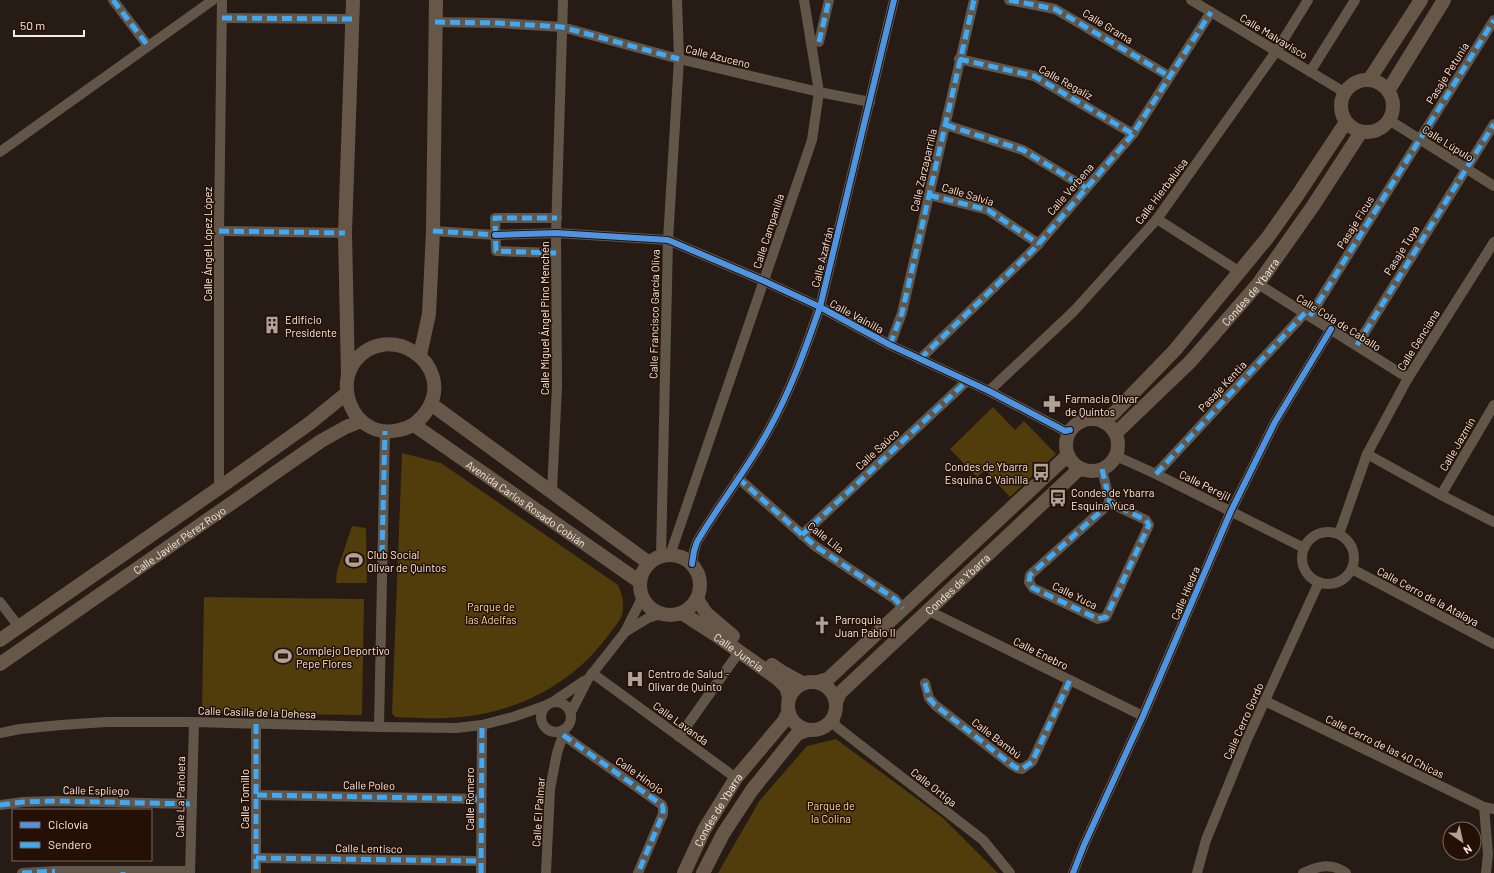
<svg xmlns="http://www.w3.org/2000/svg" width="1494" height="873" font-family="Barlow,sans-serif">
  <rect width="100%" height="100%" fill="#271b15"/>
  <g fill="#513d0b">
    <polygon points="993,407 1015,430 1024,421 1056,454 1010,497 985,470 977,477 950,449"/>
    <path d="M402 453 441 463 618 585C623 595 625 607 621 618 612 631 602 644 591 656 561 687 519 708 477 715 450 720 422 718 395 717L392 713Z"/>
    <polygon points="352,526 366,528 367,583 336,583 337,571"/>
    <polygon points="204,597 364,599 362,715 202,713"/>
    <polygon points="836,739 943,818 998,873 718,873 760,800 807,746"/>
  </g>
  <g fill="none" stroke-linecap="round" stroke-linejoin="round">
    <g stroke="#625649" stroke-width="10">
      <polyline points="113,0 148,46"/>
      <polyline points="1009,0 1055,9 1169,76"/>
      <polyline points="1191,0 1344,92"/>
      <polyline points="222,18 352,19"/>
      <polyline points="435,22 498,23 562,27 679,59 819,92 870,102"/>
      <polyline points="819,42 829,0"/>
      <polyline points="959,59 1034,76 1133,134"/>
      <polyline points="1310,72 1355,0"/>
      <polyline points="1389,120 1494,186"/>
      <polyline points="946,125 1023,150 1086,188"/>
      <polyline points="0,152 213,0"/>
      <polyline points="929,195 988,210 1039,244"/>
      <polyline points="1157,219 1240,272"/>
      <polyline points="219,231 345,233"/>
      <polyline points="433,231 495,235 556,233 668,240 764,281 820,307 890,345 989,391 1065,431 1070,430"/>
      <polyline points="556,253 496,251 495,218 557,218"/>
      <polyline points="1258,284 1408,378"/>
      <polyline points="1310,316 1494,20"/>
      <polyline points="890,345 902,313 974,0"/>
      <polyline points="1357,345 1494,124"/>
      <polyline points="920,359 1035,248 1133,134 1211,12"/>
      <polyline points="989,391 1074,311 1157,219 1277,50 1308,0"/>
      <polyline points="1367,454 1408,378 1494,242"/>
      <polyline points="1116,456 1156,474 1304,548"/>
      <polyline points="1102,469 1110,503 1146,520 1149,525 1106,617 1098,619 1033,588 1029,582 1030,575 1110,503"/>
      <polyline points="1156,474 1305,313"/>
      <polyline points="738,478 815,546 895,599 903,608"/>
      <polyline points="219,488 219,231 222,0"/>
      <polyline points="552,492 557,386 556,233 563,0"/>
      <polyline points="1441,495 1494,405"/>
      <circle cx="1328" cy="558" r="26"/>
      <polyline points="1339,534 1367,454 1441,495 1494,522"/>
      <polyline points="802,535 967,381"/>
      <polyline points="670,555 812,140 819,92 804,0"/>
      <polyline points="661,556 668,240 679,59 677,0"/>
      <path d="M692 564 694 551 697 542C719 504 747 470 768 431 790 392 805 350 820 307L894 0"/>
      <polyline points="1352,569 1494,644"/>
      <polyline points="0,602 19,627"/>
      <polyline points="929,611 1143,716"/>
      <polyline points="625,632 648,618 661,614"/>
      <polyline points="592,673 736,778"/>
      <polyline points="925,683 929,698 935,705 1012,765 1017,768 1022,769 1032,762 1070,680"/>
      <polyline points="1265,701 1484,807 1494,809"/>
      <circle cx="556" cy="717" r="15"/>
      <polyline points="553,702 584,681"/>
      <polyline points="571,712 588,679 625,632 642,598"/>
      <polyline points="833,719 837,727 983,840 1010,873"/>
      <polyline points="256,724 256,873"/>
      <polyline points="379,727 385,431"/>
      <polyline points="0,733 20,729 61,725 106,722 194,722 379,727 456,728 482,725 513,717 547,705"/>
      <polyline points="563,735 662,805 663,808 663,814 638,873"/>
      <polyline points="679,737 739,652"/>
      <polyline points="257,795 481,799"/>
      <polyline points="0,805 23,802 55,801 192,804"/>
      <polyline points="1484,807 1488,854 1486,873"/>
      <polyline points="256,858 481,861"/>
      <polyline points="22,873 55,871 190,871"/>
      <polyline points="190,873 194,722"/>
      <polyline points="481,873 482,725"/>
      <polyline points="546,873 550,789 557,753 565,729"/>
      <polyline points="1073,873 1084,845 1143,716 1231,511 1275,422 1331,329"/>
      <polyline points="1197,873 1206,840 1246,742 1319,582"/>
      <path d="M1303 873C1319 866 1331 862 1346 873"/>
    </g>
    <g stroke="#675748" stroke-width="14">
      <circle cx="1367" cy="106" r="26"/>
      <polyline points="1369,80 1421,0"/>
      <polyline points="1388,91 1444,0"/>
      <polyline points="420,355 429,314 433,231 436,0"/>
      <path d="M348 375C350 370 352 365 355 361 389 319 455 364 428 409 421 420 412 428 399 430 365 438 341 407 348 375L345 233 353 0"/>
      <polyline points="431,404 649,563"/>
      <circle cx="1092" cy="445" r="26"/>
      <polyline points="1103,420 1114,413 1175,350 1268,237 1297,196 1346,122"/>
      <path id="s1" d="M414 425 640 582"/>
      <path id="s2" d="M1116 433 1190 362 1258 284 1313 206 1361 132"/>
      <circle cx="670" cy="585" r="30"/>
      <polyline points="697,599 706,613 733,636"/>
      <path id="s3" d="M682 613 713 633 778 679 786 687 789 697"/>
      <polyline points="0,640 219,488 310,423 347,393"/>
      <path id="s4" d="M0 664 321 441 346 427 361 421"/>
      <polyline points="772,665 782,672 802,683"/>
      <circle cx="812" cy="706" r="24"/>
      <polyline points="818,682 828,679 1068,455"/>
      <path id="s5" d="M836 702 840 693 1077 471 1082 469"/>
      <path id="s6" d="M684 873 704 830 736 778 784 721 788 712"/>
      <polyline points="703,873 723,834 752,790 797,734 808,730"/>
    </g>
    <g stroke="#3fa9f5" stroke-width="5" stroke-dasharray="10 5" stroke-linecap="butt">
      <polyline points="113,0 148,46"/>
      <polyline points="1009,0 1055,9 1169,76"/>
      <polyline points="222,18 352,19"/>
      <polyline points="435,22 498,23 562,27 679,59"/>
      <polyline points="819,42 829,0"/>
      <polyline points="959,59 1034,76 1133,134"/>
      <polyline points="946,125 1023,150 1086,188"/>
      <polyline points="929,195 988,210 1039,244"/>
      <polyline points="219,231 345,233"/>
      <polyline points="433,231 497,235"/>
      <polyline points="556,253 496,251 495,218 557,218"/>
      <polyline points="1310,316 1494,20"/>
      <polyline points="890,345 902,313 974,0"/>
      <polyline points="1357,345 1494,124"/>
      <polyline points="920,359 1035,248 1133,134 1211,12"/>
      <polyline points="1102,469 1110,503 1146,520 1149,525 1106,617 1098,619 1033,588 1029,582 1030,575 1110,503"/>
      <polyline points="1156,474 1305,313"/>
      <polyline points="738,478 815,546 895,599 903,608"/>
      <polyline points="802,535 967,381"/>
      <polyline points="382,555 385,431"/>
      <polyline points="925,683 929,698 935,705 1012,765 1017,768 1022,769 1032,762 1070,680"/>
      <polyline points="256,724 256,873"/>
      <polyline points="563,735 662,805 663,808 663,814 638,873"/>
      <polyline points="257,795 481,799"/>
      <polyline points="0,805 23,802 55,801 192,804"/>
      <polyline points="256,858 481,861"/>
      <polyline points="22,873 55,871"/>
      <polyline points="123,873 123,872"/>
      <polyline points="481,873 482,725"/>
    </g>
    <g stroke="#241005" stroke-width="8">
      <g id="cycleway">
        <polyline points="495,235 556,233 668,240 764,281 820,307 890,345 989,391 1065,431 1070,430"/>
        <path d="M692 564 694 551 697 542C719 504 747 470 768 431 790 392 805 350 820 307L894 0"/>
        <polyline points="1073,873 1084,845 1143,716 1231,511 1275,422 1331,329"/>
      </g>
    </g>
    <use href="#cycleway" stroke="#4d94e3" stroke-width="6"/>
  </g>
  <defs>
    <g id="building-bare" transform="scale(1.38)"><path d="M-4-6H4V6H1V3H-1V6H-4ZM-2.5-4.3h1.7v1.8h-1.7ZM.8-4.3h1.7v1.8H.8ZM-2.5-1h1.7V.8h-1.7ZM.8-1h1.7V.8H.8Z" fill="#b0a29a" stroke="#241005" stroke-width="2.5" paint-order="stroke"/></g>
    <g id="pharmacy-bare" transform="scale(1.38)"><path d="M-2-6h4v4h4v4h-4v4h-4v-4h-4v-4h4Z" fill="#b0a29a" stroke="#241005" stroke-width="2.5" paint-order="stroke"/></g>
    <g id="bus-bare" transform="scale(1.38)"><path d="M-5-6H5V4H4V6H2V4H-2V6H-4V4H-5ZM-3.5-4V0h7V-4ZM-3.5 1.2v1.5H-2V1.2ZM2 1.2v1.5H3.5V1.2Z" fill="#b0a29a" stroke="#241005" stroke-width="2.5" paint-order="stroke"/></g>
    <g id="stadium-bare" transform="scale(1.38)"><path d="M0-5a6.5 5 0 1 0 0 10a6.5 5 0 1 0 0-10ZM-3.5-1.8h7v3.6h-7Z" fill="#b0a29a" stroke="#241005" stroke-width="2.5" paint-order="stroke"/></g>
    <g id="church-bare" transform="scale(1.38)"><path d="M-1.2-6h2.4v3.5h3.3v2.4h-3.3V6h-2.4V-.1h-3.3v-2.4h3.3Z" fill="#b0a29a" stroke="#241005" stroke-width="2.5" paint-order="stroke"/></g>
    <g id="hospital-bare" transform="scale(1.38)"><path d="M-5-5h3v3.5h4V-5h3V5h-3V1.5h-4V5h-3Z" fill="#b0a29a" stroke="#241005" stroke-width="2.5" paint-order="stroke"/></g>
  </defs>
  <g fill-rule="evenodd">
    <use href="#building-bare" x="272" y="325"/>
    <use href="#pharmacy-bare" x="1052" y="404"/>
    <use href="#bus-bare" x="1041" y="472"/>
    <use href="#bus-bare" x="1058" y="498"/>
    <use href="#stadium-bare" x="354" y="560"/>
    <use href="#church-bare" x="822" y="625"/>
    <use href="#stadium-bare" x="283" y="656"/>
    <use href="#hospital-bare" x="635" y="679"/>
  </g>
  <g text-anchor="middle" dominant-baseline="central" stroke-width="3" stroke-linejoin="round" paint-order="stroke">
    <g font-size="11" fill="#f9eae2" stroke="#241005">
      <text transform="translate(1108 26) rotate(31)">Calle Grama</text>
      <text transform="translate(1274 36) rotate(31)">Calle Malvavisco</text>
      <text transform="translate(718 56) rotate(14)">Calle Azuceno</text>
      <text transform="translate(1447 73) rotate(-58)">Pasaje Petunia</text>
      <text transform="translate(1066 82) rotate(29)">Calle Regaliz</text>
      <text transform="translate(1448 143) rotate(32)">Calle Lúpulo</text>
      <text transform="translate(923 170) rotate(-77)">Calle Zarzaparrilla</text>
      <text transform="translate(1070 189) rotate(-49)">Calle Verbena</text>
      <text transform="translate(1161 191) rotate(-53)">Calle Hierbaluisa</text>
      <text transform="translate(968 194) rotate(17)">Calle Salvia</text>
      <text transform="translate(1355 222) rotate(-58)">Pasaje Ficus</text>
      <text transform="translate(768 231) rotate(-72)">Calle Campanilla</text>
      <text transform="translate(207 244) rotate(-90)">Calle Ángel López López</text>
      <text transform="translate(1401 250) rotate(-58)">Pasaje Tuya</text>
      <text transform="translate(822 257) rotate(-76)">Calle Azafrán</text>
      <text stroke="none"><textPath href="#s2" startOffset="195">Condes de Ybarra</textPath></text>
      <text transform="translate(654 314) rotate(-89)">Calle Francisco García Oliva</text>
      <text transform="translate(857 316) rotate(28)">Calle Vainilla</text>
      <text transform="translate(544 318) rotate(-90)">Calle Miguel Ángel Pino Menchén</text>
      <text transform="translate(1339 322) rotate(32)">Calle Cola de Caballo</text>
      <text transform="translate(1418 340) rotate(-58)">Calle Genciana</text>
      <text transform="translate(1222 386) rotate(-47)">Pasaje Kentia</text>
      <text transform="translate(1457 444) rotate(-60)">Calle Jazmín</text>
      <text transform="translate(877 449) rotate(-43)">Calle Saúco</text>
      <text transform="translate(1205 485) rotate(26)">Calle Perejil</text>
      <text stroke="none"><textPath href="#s1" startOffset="137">Avenida Carlos Rosado Cobián</textPath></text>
      <text transform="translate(826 537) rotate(38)">Calle Lila</text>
      <text stroke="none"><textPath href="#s4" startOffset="218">Calle Javier Pérez Royo</textPath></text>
      <text stroke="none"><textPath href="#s5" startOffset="170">Condes de Ybarra</textPath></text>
      <text transform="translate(1185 593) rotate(-67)">Calle Hiedra</text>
      <text transform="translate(1075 595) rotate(26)">Calle Yuca</text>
      <text transform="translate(1428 596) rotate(28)">Calle Cerro de la Atalaya</text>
      <text stroke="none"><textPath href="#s3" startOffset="69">Calle Juncia</textPath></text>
      <text transform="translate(1041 653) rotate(26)">Calle Enebro</text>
      <text transform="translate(257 712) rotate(2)">Calle Casilla de la Dehesa</text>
      <text transform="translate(1243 721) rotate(-66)">Calle Cerro Gordo</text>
      <text transform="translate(681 723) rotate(36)">Calle Lavanda</text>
      <text transform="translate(997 738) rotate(37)">Calle Bambú</text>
      <text transform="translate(1385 746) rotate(26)">Calle Cerro de las 40 Chicas</text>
      <text transform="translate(640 775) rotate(35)">Calle Hinojo</text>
      <text transform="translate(369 785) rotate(1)">Calle Poleo</text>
      <text transform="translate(934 787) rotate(38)">Calle Ortiga</text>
      <text transform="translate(96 790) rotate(1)">Calle Espliego</text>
      <text transform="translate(180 797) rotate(-89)">Calle La Pañoleta</text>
      <text transform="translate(244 799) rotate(-90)">Calle Tomillo</text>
      <text transform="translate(469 799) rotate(-90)">Calle Romero</text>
      <text stroke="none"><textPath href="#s6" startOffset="72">Condes de Ybarra</textPath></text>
      <text transform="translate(538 812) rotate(-86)">Calle El Palmar</text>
      <text transform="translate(369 848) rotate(1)">Calle Lentisco</text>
    </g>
    <g font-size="11" fill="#f9eae2" stroke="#241005" text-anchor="start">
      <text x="285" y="319">Edificio<tspan x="285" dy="13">Presidente</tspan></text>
      <text x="1065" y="398">Farmacia Olivar<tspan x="1065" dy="13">de Quintos</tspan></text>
      <text x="1028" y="466" text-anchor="end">Condes de Ybarra<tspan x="1028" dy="13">Esquina C Vainilla</tspan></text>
      <text x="1071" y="492">Condes de Ybarra<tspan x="1071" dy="13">Esquina Yuca</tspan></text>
      <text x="367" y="554">Club Social<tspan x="367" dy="13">Olivar de Quintos</tspan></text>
      <text x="835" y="619">Parroquia<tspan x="835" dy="13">Juan Pablo II</tspan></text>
      <text x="296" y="650">Complejo Deportivo<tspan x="296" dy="13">Pepe Flores</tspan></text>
      <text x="648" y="673">Centro de Salud -<tspan x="648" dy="13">Olivar de Quinto</tspan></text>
    </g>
    <g font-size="11" fill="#f7db9f" stroke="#241005">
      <text x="491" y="606">Parque de<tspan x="491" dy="13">las Adelfas</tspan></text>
      <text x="831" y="805">Parque de<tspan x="831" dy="13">la Colina</tspan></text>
    </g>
  </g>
  <rect x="12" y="809" width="140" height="52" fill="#241005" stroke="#79675d"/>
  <rect x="20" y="822" width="20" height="6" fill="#4d94e3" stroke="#79675d"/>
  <text x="48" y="829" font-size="12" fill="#f9eae2">Ciclovía</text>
  <rect x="20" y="842" width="20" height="6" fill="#3fa9f5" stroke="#79675d"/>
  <text x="48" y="849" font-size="12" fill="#f9eae2">Sendero</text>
  <g transform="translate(1462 841) rotate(146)"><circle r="19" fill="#241005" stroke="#79675d"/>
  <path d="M0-3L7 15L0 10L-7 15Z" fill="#b0a29a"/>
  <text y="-6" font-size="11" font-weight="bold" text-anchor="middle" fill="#f9eae2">N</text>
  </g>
  <path d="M14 30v6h70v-6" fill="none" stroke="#f9eae2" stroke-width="2"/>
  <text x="20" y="30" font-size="12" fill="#f9eae2" stroke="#241005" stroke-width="3" paint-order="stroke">50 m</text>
</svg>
